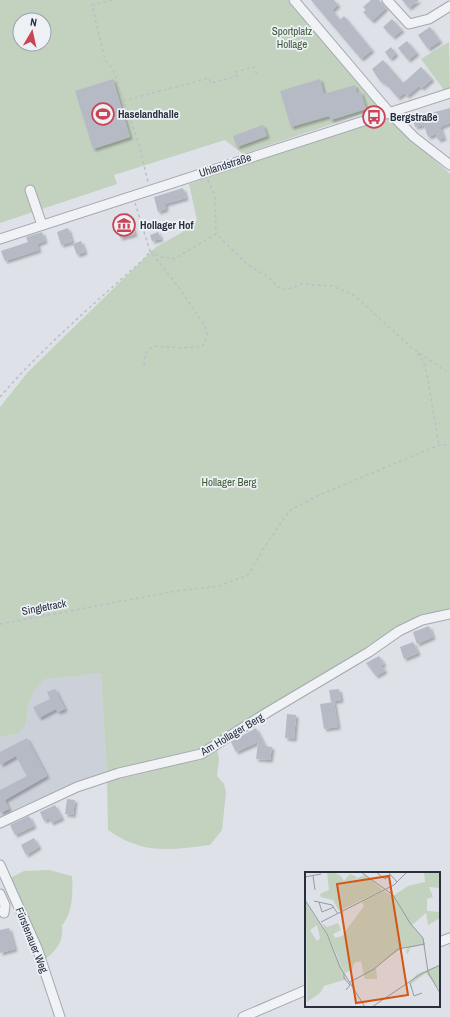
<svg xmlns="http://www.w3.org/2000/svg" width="450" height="1017" font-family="'Archivo Narrow',sans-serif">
  <defs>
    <filter id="shadow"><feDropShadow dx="2.5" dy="2.5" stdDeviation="1" flood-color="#0004"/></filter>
  </defs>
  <rect width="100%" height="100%" fill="#dee1e7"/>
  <polygon fill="#ccd0d9" points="101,673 107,777 0,823 0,737 18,734 26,725 28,706 33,691 43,680"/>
  <g fill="#c3d1bf" fill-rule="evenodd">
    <path d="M0 0H288L376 103 374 110 243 154 225 140 114 175 117 184 0 223ZM20 20H44V44H20Z"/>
    <polygon points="449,42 450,93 447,94 421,59"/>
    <path d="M387 117 450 174V614L422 620 216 744 219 759 217 776 224 784 226 792 222 830 210 845C170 850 143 855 108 830L107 777 101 673 43 680 33 692 28 706 26 725 18 734 0 737V407L28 372 156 247 181 233 197 220 189 184Z"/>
    <path d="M49 870 72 876C73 892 73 913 62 925 64 944 55 951 42 962L8 879 24 871Z"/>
  </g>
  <g fill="#b5bac4" filter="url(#shadow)">
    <polygon points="311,0 334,0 338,5 332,10 340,20 344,16 372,50 361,59"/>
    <polygon points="371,0 379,0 386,8 372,21 363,12 366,10 363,7"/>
    <polygon points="402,0 419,0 409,8"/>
    <polygon points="392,19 402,30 393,37 383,27"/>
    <polygon points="430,27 440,41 428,49 418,35"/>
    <polygon points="407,41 417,53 408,60 398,48"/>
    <polygon points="391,47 396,54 390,59 385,52"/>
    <polygon points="383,60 403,83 421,67 432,79 422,88 419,86 407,96 404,93 398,98 387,85 380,81 372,69"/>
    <polygon points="113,79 130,137 93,149 75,91"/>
    <polygon points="320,79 324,94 355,85 357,93 361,92 366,109 331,120 329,116 291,127 280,91"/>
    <polygon points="450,108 450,123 440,127 444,138 438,140 436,134 428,137 424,125 415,127 413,118"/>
    <polygon points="263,125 267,136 237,147 233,136"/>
    <polygon points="183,188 186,198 165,204 166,209 158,212 154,197"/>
    <polygon points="128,213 135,234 120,238 114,217"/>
    <polygon points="68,228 72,242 61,245 57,232"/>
    <polygon points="42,232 45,241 37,244 39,250 5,261 1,251 28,242 26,237"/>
    <polygon points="158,232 161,239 152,241 150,235"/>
    <polygon points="81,241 85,252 77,255 73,244"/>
    <polygon points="429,626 433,637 417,644 413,632"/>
    <polygon points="413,642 418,653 404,659 400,647"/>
    <polygon points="379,656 384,664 381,665 385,671 376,676 366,663"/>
    <polygon points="55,689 65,709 58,712 56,709 39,718 33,707 50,699 47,692"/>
    <polygon points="339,689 341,700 331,702 329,690"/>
    <polygon points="334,702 338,727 324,729 320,704"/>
    <polygon points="287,714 296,715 294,739 285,738"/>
    <polygon points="256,728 265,746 272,747 270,760 256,759 258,742 236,752 231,742"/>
    <polygon points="27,738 47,776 5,800 9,809 0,813 0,790 27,776 16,756 0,765 0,752"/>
    <polygon points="67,799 75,800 73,815 65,814"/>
    <polygon points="55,805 62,818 51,823 49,818 44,821 40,812"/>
    <polygon points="29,816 34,826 15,835 10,825"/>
    <polygon points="34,838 39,847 26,855 21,845"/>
    <polygon points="9,928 15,949 0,953 0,930"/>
  </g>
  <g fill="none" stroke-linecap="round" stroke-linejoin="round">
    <g stroke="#a3a8b1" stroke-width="11">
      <g id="minor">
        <polyline points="294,0 389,112 414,137 450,165"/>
        <polyline points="387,0 409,24 429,19 450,6"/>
        <polyline points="30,190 42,225"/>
        <polyline points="0,239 450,93"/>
        <polyline points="0,823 77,787 119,773 201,754 268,712 369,652 399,631 422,620 450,614"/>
        <polyline points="0,865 37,948 60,1017"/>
        <polyline points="0,894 5,905 4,913"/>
        <polyline points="439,942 450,938"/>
        <polyline points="243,1017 306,990"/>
      </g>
    </g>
    <g stroke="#bcbfc5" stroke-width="1.5" stroke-dasharray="3 3" stroke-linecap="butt">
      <polyline points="112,0 92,5 105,60 113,69 139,145 148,182"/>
      <polyline points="123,101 209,78 211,83 237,76 235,72 254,67 257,75"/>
      <polyline points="208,180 215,197 216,234"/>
      <polyline points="135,203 150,251 177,285 205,326 207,335 203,346 182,348 153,346 145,354 144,367"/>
      <polyline points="150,251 161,257 174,259 216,234 247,264 268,277 278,287 286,290 301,284 332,286 354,295 412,348 450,374"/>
      <polyline points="418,353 424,363 427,375 439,445"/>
      <path d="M0 397C44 346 95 303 145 258L150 251"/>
      <polyline points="0,624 176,591 219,586 248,575 264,548 289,511 317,496 439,445 450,445"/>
    </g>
    <use href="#minor" stroke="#f0f2f5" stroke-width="9"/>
  </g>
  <defs>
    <g id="stadium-ring" transform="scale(1.15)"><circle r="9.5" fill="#edf0f5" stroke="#cb4455" stroke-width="1.5"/><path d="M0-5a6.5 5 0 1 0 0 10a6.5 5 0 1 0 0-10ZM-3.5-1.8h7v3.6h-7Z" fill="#cb4455"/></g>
    <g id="bus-ring" transform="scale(1.15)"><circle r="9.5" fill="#edf0f5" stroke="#cb4455" stroke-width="1.5"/><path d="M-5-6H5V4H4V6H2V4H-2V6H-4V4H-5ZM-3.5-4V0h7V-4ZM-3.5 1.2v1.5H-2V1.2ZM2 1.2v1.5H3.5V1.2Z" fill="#cb4455"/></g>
    <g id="museum-ring" transform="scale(1.15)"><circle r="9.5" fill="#edf0f5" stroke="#cb4455" stroke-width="1.5"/><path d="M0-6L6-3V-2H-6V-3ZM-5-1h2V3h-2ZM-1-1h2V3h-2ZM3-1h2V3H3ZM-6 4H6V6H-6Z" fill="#cb4455"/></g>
  </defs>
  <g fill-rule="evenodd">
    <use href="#stadium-ring" x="103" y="114"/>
    <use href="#bus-ring" x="374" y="117"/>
    <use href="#museum-ring" x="124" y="225"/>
  </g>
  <g text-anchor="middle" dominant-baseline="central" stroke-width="3.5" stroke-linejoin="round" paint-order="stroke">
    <g font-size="11" fill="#3b5935" stroke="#edf0f5">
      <text x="292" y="31">Sportplatz<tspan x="292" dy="13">Hollage</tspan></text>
      <text x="229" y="482">Hollager Berg</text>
    </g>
    <g font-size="11" font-weight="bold" fill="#272f3d" stroke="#edf0f5" text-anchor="start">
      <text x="118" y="114">Haselandhalle</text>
      <text x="390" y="117">Bergstraße</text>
      <text x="140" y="225">Hollager Hof</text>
    </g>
    <g font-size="11" fill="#272f3d" stroke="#edf0f5">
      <text transform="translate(225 165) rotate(-18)">Uhlandstraße</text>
      <text transform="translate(44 607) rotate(-11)">Singletrack</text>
      <text transform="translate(232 734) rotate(-31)">Am Hollager Berg</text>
      <text transform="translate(32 940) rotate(68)">Fürstenauer Weg</text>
    </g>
  </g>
  <g transform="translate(305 872)">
    <rect width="135" height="135" fill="#dee1e7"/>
    <path d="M22 0H29L37 5 39 9 45 2 52 5 50 7 60 3 78 18 34 39 28 28 16 25 15 22 24 18ZM119 0H135V16L124 15 128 25 122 27V39L135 40V46L123 53 121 41 107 53 118 66 120 72 105 76 103 82 101 80 103 75 97 76 71 95 72 107H60L56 89 49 91 47 98 40 101 17 51 22 55 33 51 36 58 28 62 30 66 37 64 59 34 57 30 79 19 88 24 103 14 120 10ZM1 30 20 60 40 102 38 104 42 107 19 114 15 121 2 130ZM12 53 15 66 12 69 5 58ZM135 93V115L133 116 121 101 106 112 107 117 104 111 112 102Z" fill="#c3d1bf" fill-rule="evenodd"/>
    <path fill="none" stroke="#959aa3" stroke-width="1" d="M56 0 88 23 105 51 118 66 123 100 135 121M71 0 80 7 86 3M83 0 92 10M8 4 10 18M0 5 16 2M0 28 22 62 35 95 60 135M9 29 27 33 33 42M14 30 17 40 29 35M16 50 89 13 102 0M39 102V106L45 113 41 118M45 110 69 97 93 77 120 72M105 111 109 124 117 121M67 135 116 102 135 93"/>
    <path fill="#d55511" fill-opacity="0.15" stroke="#d55511" stroke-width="2" d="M84 4 103 123 51 131 32 12Z"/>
    <rect width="135" height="135" fill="none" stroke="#272f3d" stroke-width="2"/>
  </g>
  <g transform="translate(32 32) rotate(9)"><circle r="19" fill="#edf0f5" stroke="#9ea3ab"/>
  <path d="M0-3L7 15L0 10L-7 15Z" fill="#cb4455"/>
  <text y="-6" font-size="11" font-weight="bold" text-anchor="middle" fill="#272f3d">N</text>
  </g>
</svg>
